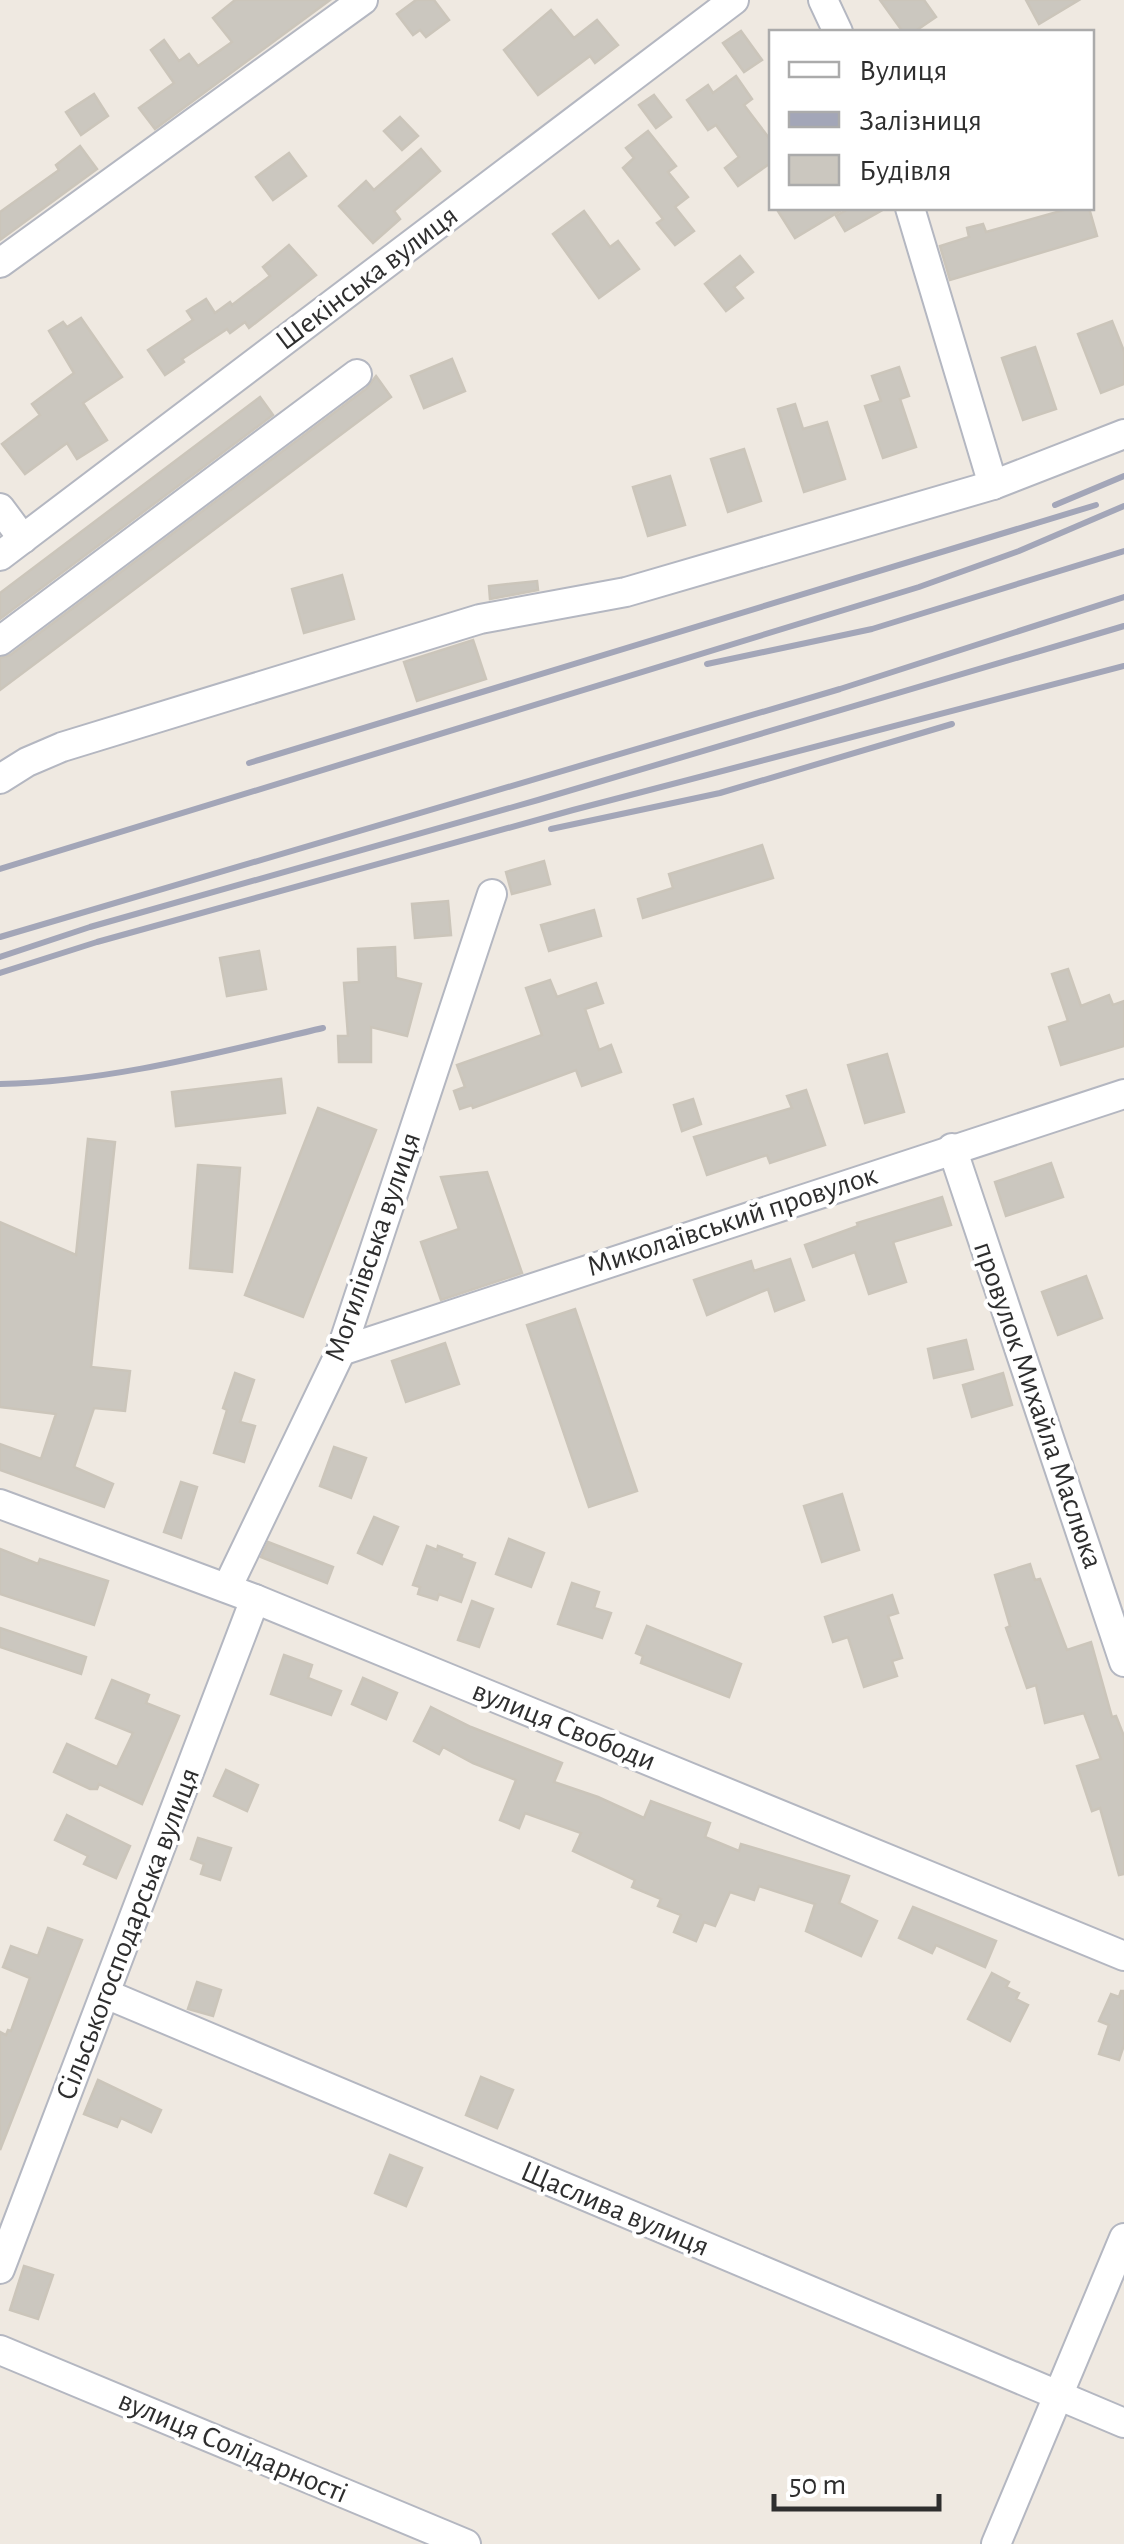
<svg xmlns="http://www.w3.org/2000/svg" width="1124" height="2544" font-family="'Alegreya Sans',sans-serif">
  <rect width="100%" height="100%" fill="#efe9e1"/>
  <g fill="#cbc7bf" stroke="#cbc5ba" stroke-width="2.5">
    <polygon points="235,0 330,0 155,129 139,108 174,83 151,50 164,40 179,61 189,54 198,66 232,42 213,18"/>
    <polygon points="416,0 434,0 449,20 426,37 420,30 413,35 397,14"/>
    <polygon points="880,0 924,0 936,17 914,32 903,32"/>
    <polygon points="1026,0 1079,0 1039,24"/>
    <polygon points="551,10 574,38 597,20 618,45 595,63 590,56 538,95 504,50"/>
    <polygon points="741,31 762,60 744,72 723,43"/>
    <polygon points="736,76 752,99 744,105 772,142 772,162 738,186 725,168 739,157 716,125 708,130 687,100 708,85 713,93"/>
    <polygon points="94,94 108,116 81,135 66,112"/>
    <polygon points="654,95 671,117 656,128 639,105"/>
    <polygon points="400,117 418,136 402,150 384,131"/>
    <polygon points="648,131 676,166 668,172 688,197 675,207 694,231 675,245 657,223 663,219 623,168 634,158 626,148"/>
    <polygon points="80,146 97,169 0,240 0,212 59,170 56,165"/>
    <polygon points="421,149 440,171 394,211 400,219 373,243 339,206 366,181 374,190"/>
    <polygon points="289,153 306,176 273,200 256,177"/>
    <polygon points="776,208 845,208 795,238"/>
    <polygon points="850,208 886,208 845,231 836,216"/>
    <polygon points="1071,208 1089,208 1097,236 950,280 940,246 969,237 967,228 983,224 986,232"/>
    <polygon points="584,211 610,247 618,241 639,269 599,298 553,234"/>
    <polygon points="289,245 316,275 249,328 245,322 230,333 227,329 182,359 184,362 165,375 148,350 193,320 187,311 206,299 215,313 230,302 232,305 270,276 263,267"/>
    <polygon points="740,256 753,272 734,287 743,298 726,311 705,284"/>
    <polygon points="81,318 122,377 83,403 107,440 77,459 67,443 25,474 2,444 40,415 32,404 74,373 49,331 63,322 67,327"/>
    <polygon points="1112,321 1124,351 1124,384 1101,393 1078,334"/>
    <polygon points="1035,347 1056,409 1023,420 1002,358"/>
    <polygon points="452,359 465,391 424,408 411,376"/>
    <polygon points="899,367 909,396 900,399 916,447 883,458 865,406 881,401 872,376"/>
    <polygon points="376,376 391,397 0,690 0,658 10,655 367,388"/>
    <polygon points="260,397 273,415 0,619 0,593"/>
    <polygon points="795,404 803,429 827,422 845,479 804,492 778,409"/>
    <polygon points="744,449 761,501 728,512 711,459"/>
    <polygon points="670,476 685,525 648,536 633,487"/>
    <polygon points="342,575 354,619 304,633 292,589"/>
    <polygon points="537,581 538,590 490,599 489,586"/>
    <polygon points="473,640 486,679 417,701 404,662"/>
    <polygon points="762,845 773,878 643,918 638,899 673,888 669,874"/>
    <polygon points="544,861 550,884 512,894 506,872"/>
    <polygon points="448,901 451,935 415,938 412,904"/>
    <polygon points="594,910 601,936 549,951 541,925"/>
    <polygon points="395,947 396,978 421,984 407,1036 371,1027 371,1062 339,1062 338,1036 348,1036 344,983 359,982 358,949"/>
    <polygon points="259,951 266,989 227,996 220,958"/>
    <polygon points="1068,969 1081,1006 1109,995 1113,1005 1124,1001 1124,1046 1061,1065 1049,1027 1068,1021 1052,974"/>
    <polygon points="550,980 557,997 596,983 603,1003 585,1009 599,1050 611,1045 621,1072 582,1086 576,1070 473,1108 472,1105 460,1109 454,1091 465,1087 457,1065 542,1035 526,988"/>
    <polygon points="887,1054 904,1112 865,1123 848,1065"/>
    <polygon points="281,1079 285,1113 176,1126 172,1092"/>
    <polygon points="806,1090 825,1145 770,1163 767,1155 707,1175 694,1137 792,1108 787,1096"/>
    <polygon points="693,1099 701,1124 682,1131 674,1105"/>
    <polygon points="318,1108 376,1130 303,1317 245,1295"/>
    <polygon points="88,1139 115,1142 91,1367 130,1371 125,1411 94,1408 74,1467 113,1484 104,1507 0,1470 0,1444 41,1459 56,1414 0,1407 0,1222 76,1255"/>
    <polygon points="1051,1163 1063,1197 1006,1216 995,1182"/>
    <polygon points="198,1165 240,1168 232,1272 190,1268"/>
    <polygon points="487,1172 522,1273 441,1300 421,1242 459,1229 441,1177"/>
    <polygon points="942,1197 951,1225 893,1242 906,1282 869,1294 855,1252 813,1267 805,1245 858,1226 857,1223"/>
    <polygon points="790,1259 804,1300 775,1311 768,1289 707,1315 694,1280 751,1261 754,1271"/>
    <polygon points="1086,1276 1102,1318 1058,1335 1042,1292"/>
    <polygon points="575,1309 637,1491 589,1507 527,1325"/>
    <polygon points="966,1340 973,1369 934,1378 928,1349"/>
    <polygon points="445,1343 459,1384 406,1402 392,1361"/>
    <polygon points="235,1373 254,1380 240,1422 255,1426 244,1462 214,1453 227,1410 223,1408"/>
    <polygon points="1003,1373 1012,1405 972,1417 963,1385"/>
    <polygon points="334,1447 366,1458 351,1498 320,1486"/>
    <polygon points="181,1482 197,1487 181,1538 164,1532"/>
    <polygon points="842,1494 859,1550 822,1562 804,1506"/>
    <polygon points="374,1517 398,1527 382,1564 358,1553"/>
    <polygon points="509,1539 544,1553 531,1587 496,1574"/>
    <polygon points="268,1542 333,1567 327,1583 261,1557"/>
    <polygon points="427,1546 437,1550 438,1546 462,1555 461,1558 475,1563 461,1602 439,1594 437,1600 418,1594 420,1587 413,1585"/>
    <polygon points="0,1549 38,1564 40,1559 108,1581 94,1625 0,1594"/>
    <polygon points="1030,1564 1035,1580 1040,1579 1067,1650 1091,1642 1112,1717 1116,1716 1124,1736 1124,1874 1119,1875 1100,1808 1092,1811 1077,1766 1101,1759 1084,1713 1045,1723 1036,1685 1027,1688 1006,1628 1010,1626 995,1575"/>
    <polygon points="572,1583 599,1592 594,1608 611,1613 602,1638 558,1624"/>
    <polygon points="892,1595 898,1613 888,1616 902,1658 892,1661 897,1676 864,1687 848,1637 833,1642 825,1617"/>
    <polygon points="472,1601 493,1609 479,1647 458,1640"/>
    <polygon points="647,1626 741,1664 729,1697 641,1663 643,1656 636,1653"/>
    <polygon points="0,1628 86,1657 81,1674 0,1647"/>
    <polygon points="284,1655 312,1665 308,1678 341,1691 331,1715 271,1694"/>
    <polygon points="363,1678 397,1693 386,1719 352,1704"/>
    <polygon points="112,1680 149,1695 146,1703 179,1716 142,1804 99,1784 97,1789 90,1789 54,1772 67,1744 117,1767 133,1733 96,1718"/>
    <polygon points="431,1707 471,1727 562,1763 554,1782 598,1797 644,1818 651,1801 710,1823 705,1837 739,1851 741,1844 849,1876 839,1903 877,1921 861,1956 806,1931 815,1904 759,1886 754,1900 730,1892 715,1926 704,1922 696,1941 674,1932 681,1915 658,1906 661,1899 632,1887 635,1880 573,1851 581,1833 525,1813 519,1828 500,1820 516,1780 473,1763 443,1747 439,1754 414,1741"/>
    <polygon points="226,1770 258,1785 247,1811 214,1796"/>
    <polygon points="67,1815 130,1846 116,1878 84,1864 88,1856 55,1840"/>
    <polygon points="198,1838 231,1848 220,1880 201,1874 204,1864 191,1859"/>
    <polygon points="913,1907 996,1941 985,1967 936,1945 932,1953 899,1938"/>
    <polygon points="48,1928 82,1940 0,2150 0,2032 6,2035 8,2030 11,2031 30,1978 3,1967 11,1946 38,1956"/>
    <polygon points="992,1973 1009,1982 1006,1987 1019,1993 1016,1999 1028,2005 1010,2041 968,2019"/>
    <polygon points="197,1982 221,1990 213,2016 188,2009"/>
    <polygon points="1121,1991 1124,1991 1124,2045 1119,2060 1099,2054 1109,2025 1099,2021 1111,1994 1119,1997"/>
    <polygon points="481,2077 513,2090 497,2128 466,2115"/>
    <polygon points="98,2080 161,2110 151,2132 121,2118 117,2127 84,2114"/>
    <polygon points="390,2155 422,2168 406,2206 375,2193"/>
    <polygon points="24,2266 53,2275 38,2319 10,2310"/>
  </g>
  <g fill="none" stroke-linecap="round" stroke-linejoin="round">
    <g stroke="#b4b7c1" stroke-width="32">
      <g id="minor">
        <polyline points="823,0 838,32"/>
        <polyline points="910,208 993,485"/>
        <polyline points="0,263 363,0"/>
        <polyline points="0,508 23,539"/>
        <polyline points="0,556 734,0"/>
        <polyline points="0,641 357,374"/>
        <polyline points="0,779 27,762 62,747 480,619 626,592 993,485 1124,434"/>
        <polyline points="952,1148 1124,1662"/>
        <polyline points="341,1351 1124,1094"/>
        <polyline points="0,1504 255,1599 1124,1956"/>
        <polyline points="227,1588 341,1351 492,894"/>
        <polyline points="106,1994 1124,2423"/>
        <polyline points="0,2269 255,1599"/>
        <polyline points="0,2350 466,2544"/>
        <polyline points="996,2544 1124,2238"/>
      </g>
    </g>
    <use href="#minor" stroke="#fff" stroke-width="28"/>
    <g stroke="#a3a6b8" stroke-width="6">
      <polyline points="1055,505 1124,476"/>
      <polyline points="707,664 872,629 1124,551"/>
      <polyline points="249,763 1096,505"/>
      <polyline points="551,829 720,793 952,724"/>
      <polyline points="0,869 919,587 1019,551 1124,506"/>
      <polyline points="0,937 840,689 1124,597"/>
      <polyline points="0,957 90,927 538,800 1124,626"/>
      <polyline points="0,973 97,942 573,810 1124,666"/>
      <path d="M0 1084C110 1082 216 1053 323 1028"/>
    </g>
  </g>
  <g text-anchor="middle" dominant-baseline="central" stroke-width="8" stroke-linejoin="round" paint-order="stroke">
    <g font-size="30" fill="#2e2e2e" stroke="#fff">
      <text transform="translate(367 278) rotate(-37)">Шекінська вулиця</text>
      <text transform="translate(732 1221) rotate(-18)">Миколаївський провулок</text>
      <text transform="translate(373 1247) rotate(-71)">Могилівська вулиця</text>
      <text transform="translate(1038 1405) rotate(71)">провулок Михайла Маслюка</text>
      <text transform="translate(564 1726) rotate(22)">вулиця Свободи</text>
      <text transform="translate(128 1934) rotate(-69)">Сільськогосподарська вулиця</text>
      <text transform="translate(615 2209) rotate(23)">Щаслива вулиця</text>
      <text transform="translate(233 2447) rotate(23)">вулиця Солідарності</text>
    </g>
  </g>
  <rect x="769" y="30" width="325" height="180" fill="#ffffff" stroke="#ababab" stroke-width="2.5"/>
  <rect x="789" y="62" width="50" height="15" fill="#ffffff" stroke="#ababab" stroke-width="2.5"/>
  <text x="859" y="80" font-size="30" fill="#2e2e2e">Вулиця</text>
  <rect x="789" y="112" width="50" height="15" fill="#a3a6b8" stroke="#ababab" stroke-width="2.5"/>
  <text x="859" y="130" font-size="30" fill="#2e2e2e">Залізниця</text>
  <rect x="789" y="155" width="50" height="30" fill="#cbc7bf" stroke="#ababab" stroke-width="2.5"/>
  <text x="859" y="180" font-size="30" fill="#2e2e2e">Будівля</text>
  <path d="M774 2494v15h165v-15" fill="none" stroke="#2e2e2e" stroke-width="5"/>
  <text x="789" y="2494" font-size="30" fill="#2e2e2e" stroke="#ffffff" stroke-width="8" paint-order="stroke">50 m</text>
</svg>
